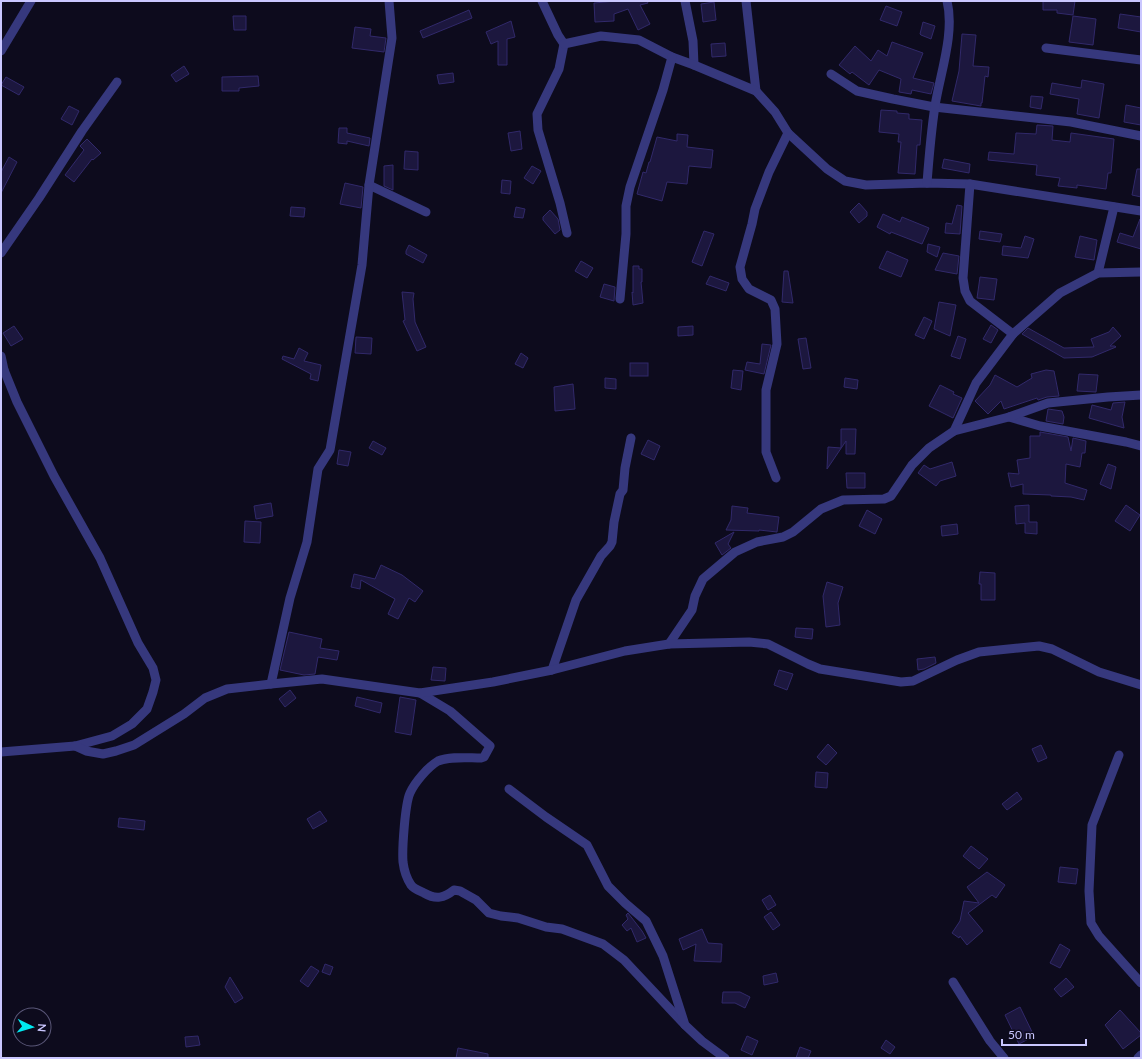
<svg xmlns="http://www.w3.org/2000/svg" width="1142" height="1059" font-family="Lato,sans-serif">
  <rect width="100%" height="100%" fill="#0d0b1d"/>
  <g fill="#1c173e" stroke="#31296a">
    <polygon points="616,1 647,1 648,3 640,5 650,24 638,30 628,9 614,14 614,21 595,22 594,3"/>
    <polygon points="1043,1 1075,1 1073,15 1057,13 1057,10 1043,10"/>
    <polygon points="714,2 716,20 703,22 701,4"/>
    <polygon points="886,6 902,12 897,26 880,20"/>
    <polygon points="469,10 472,18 423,38 420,31"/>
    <polygon points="1120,14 1141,17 1141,32 1118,28"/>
    <polygon points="233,16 246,16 246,30 234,30"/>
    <polygon points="1073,16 1096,19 1093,45 1069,42"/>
    <polygon points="511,21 515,37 507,39 507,65 498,65 498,41 491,44 486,32"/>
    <polygon points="923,22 935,26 931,39 921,35 920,34"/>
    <polygon points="355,27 371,29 370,36 386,38 384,52 352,48"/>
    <polygon points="962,34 976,35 973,66 989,67 988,77 985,76 982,103 981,103 981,106 952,101 959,71"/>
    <polygon points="892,42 923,53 913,78 934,83 931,94 912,90 911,94 899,92 901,79 879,70 869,85 852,72 850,74 839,65 855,46 871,61 878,50 887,56"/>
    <polygon points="725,43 726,56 712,57 711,44"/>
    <polygon points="184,66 189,74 176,82 171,75"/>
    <polygon points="453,73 454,82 439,84 437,75"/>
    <polygon points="258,76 259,86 239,88 239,91 222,91 222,77"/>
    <polygon points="6,77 24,87 19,95 1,85"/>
    <polygon points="1082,80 1104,84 1099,118 1077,114 1079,99 1050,94 1052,83 1081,88"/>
    <polygon points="1031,96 1043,97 1041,109 1030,107"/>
    <polygon points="1126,105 1141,108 1141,125 1124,122"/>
    <polygon points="69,106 79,111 72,125 61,119"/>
    <polygon points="881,110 897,111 897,113 909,114 909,119 922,120 920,145 917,145 915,174 898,173 901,142 898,142 899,134 879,132"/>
    <polygon points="1037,125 1053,126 1052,140 1070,142 1071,133 1114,139 1111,173 1108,173 1106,189 1077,185 1077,188 1058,186 1060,178 1036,175 1037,165 988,160 989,152 1014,154 1016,133 1036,134"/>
    <polygon points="339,128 347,128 347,133 370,138 369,146 347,141 347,144 338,143"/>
    <polygon points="520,131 522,149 511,151 508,133"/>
    <polygon points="677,134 688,135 687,147 713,150 711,168 689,166 687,184 667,182 662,201 637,194 643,172 646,173 649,162 650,162 657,137 677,141"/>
    <polygon points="87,139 101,153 93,160 92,159 74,182 65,175 84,150 80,146"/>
    <polygon points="405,151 418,152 418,170 404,169"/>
    <polygon points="9,157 17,162 1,193 1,172"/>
    <polygon points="944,159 970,164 969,173 942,168"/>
    <polygon points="393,165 393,190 384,186 384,166"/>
    <polygon points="532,166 541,171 533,184 524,178"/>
    <polygon points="1137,169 1141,169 1141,197 1132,195"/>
    <polygon points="502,180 511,181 510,194 501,193"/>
    <polygon points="345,183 363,187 361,208 340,204"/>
    <polygon points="859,203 867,212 867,216 859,223 850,212"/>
    <polygon points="957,205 962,206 960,234 945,233 946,223 952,224"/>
    <polygon points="291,207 305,208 304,217 290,216"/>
    <polygon points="516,207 525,209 523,218 514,217"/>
    <polygon points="550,210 558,219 560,230 555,234 543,220 543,217"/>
    <polygon points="883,214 900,222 902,217 929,228 922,244 891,232 890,234 877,227"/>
    <polygon points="1140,219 1141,249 1117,242 1120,233 1133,237"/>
    <polygon points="704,231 714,234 702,266 692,262"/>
    <polygon points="980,231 1002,234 1000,242 979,239"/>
    <polygon points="1025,236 1034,239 1028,258 1002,255 1003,246 1021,248"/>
    <polygon points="1080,236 1097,240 1094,260 1075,257"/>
    <polygon points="928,244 940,247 937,257 927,252"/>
    <polygon points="409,245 427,255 423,263 406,254 406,251"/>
    <polygon points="887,251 908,260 901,277 879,268"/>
    <polygon points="943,253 959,256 957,274 935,270"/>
    <polygon points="581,261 593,268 587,278 575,271"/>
    <polygon points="633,266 639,266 639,269 642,269 642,282 641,282 643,303 633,305 632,292 633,293"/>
    <polygon points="784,271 788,271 793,303 782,302"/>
    <polygon points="710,276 729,283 726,291 706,284"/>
    <polygon points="980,277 997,279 994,300 977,298"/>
    <polygon points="604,284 615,287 614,301 600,297"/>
    <polygon points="402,292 414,293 413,299 415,322 426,347 417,351 403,321 405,320"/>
    <polygon points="939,302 956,305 950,336 934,329"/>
    <polygon points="924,317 932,321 924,339 915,335"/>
    <polygon points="991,325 998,330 991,343 983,339"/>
    <polygon points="14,326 23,339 11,346 3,333"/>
    <polygon points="693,326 693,335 678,336 678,327"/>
    <polygon points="1113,327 1121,336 1110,346 1115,346 1116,347 1092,357 1064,358 1022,334 1028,328 1064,348 1094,347 1091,339 1109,332"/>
    <polygon points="958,336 966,339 960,359 951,356"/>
    <polygon points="356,337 372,338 371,354 355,353"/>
    <polygon points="806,338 811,368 803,369 798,339"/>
    <polygon points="762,344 771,345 764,374 745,370 747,362 760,364"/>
    <polygon points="299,348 308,353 304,361 321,365 318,381 310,379 311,374 282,359 283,356 294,359"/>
    <polygon points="521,353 528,358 523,368 515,364"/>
    <rect x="630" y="363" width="18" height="13"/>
    <polygon points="733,370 743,371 741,390 731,388"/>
    <polygon points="1046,370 1054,371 1059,396 1047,397 1038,400 1037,398 1004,409 1001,401 988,414 975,401 990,385 995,375 1017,387 1032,378 1031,374"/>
    <polygon points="1079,374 1098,375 1096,392 1077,391"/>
    <polygon points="605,378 616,379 616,389 605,388"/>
    <polygon points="845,378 858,380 857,389 844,387"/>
    <polygon points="573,384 575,409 555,411 554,387"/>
    <polygon points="940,385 954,392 953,394 962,398 953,418 929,406"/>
    <polygon points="1125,402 1122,417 1124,428 1089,418 1092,405 1111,410 1113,403"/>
    <polygon points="1048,409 1062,411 1064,417 1063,424 1046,421"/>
    <polygon points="841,429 856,429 855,454 846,454 846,441 827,469 828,447 841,448"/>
    <polygon points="1040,432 1068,437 1071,451 1073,438 1086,441 1085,453 1082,453 1080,467 1066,464 1065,483 1087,490 1084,500 1071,497 1051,496 1051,495 1023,494 1023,484 1011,487 1008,473 1019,474 1017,460 1030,458 1030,436 1040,436"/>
    <polygon points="648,440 660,446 654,460 641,454"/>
    <polygon points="373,441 386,448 382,455 369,448"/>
    <polygon points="339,450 351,452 348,466 337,464"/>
    <polygon points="952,462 956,476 940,481 936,486 918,473 924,465 930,469"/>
    <polygon points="1108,464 1116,467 1111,489 1100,484"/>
    <polygon points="846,473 865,473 865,488 847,488"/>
    <polygon points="271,503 273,516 256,519 254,506"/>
    <polygon points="1029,505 1029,522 1037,522 1037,534 1025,533 1025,523 1016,524 1015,506"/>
    <polygon points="1126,505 1140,515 1130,531 1115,521"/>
    <polygon points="732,506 748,508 747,513 779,517 777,532 759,530 759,531 726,530 731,520"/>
    <polygon points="867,510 882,519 875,534 859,526"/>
    <polygon points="245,521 261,522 260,543 244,542"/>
    <polygon points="957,524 958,534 942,536 941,526"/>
    <polygon points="734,532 728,544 731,548 722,555 715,543"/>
    <polygon points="381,565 402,575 423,591 415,602 409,598 398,619 388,614 395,599 361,580 360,589 351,587 354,574 375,579"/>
    <polygon points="980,572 995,573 995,600 981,600 981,584 979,584"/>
    <polygon points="827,582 843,587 838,603 840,625 826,627 823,596"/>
    <polygon points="796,628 813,629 812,639 795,637"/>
    <polygon points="289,632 322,639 320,648 339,651 337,660 318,657 315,674 304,675 280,670"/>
    <polygon points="935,657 936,663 924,669 918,670 917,659"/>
    <polygon points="433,667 446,668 445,681 431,680"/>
    <polygon points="779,670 793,674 787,690 774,685"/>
    <polygon points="290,690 296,698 285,707 279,699"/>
    <polygon points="357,697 382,703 380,713 355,706"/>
    <polygon points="400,697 416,700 411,735 395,732"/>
    <polygon points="828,744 837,753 826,765 817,757"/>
    <polygon points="1041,745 1047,758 1038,762 1032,749"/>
    <polygon points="816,772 828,773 827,788 815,787"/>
    <polygon points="1017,792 1022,799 1007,810 1002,804"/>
    <polygon points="320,811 327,821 313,829 307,819"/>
    <polygon points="119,818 145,821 144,830 118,827"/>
    <polygon points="971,846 988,859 979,869 963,856"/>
    <polygon points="1060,867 1078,869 1076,884 1058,882"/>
    <polygon points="987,872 1005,885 996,898 992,895 968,913 983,931 967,945 960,936 959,938 952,933 960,921 964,901 979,903 967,887"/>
    <polygon points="770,895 776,905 768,910 762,900"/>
    <polygon points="771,912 780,925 773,930 764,917"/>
    <polygon points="628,913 642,931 646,938 637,942 631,928 627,931 622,925 628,919 626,915"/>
    <polygon points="702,929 708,943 722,944 721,962 694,961 696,944 683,950 679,939"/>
    <polygon points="1060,944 1070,950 1060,968 1050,963"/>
    <polygon points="325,964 333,967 330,975 322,972"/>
    <polygon points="311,966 319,971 308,987 300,981"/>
    <polygon points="776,973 778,982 764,985 763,976"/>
    <polygon points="230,977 243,998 235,1003 225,987"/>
    <polygon points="1066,978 1074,987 1061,997 1054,989"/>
    <polygon points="723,992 740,992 750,997 745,1008 735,1003 722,1003"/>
    <polygon points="1020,1007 1034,1036 1019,1044 1005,1015"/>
    <polygon points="1120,1010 1141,1033 1141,1035 1123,1049 1105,1025"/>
    <polygon points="198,1036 200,1045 186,1047 185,1037"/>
    <polygon points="747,1036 758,1041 752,1055 741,1050"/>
    <polygon points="886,1040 895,1047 890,1054 881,1048"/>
    <polygon points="800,1047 811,1051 808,1058 796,1058"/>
    <polygon points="458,1048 488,1054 488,1058 456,1058"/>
  </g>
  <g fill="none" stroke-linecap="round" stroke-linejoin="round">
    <g stroke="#36387d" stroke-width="9">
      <polyline points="542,1 558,35 564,44 559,69 537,114 538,130 560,203 567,233"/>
      <polyline points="685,1 693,41 694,65"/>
      <polyline points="746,1 756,91"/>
      <polyline points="564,44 601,36 639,40 672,57 694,65 756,91 775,112 788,133 827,169 845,181 866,185 927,183 970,184 1141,211"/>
      <polyline points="1046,48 1141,60"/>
      <polyline points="1,51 31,1"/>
      <polyline points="831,74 857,91 893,99 934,107 1071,122 1141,136"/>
      <path d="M927 183C929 157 931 132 935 106 940 74 955 33 947 1"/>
      <polyline points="970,184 963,278 965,291 970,301 1013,334"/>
      <polyline points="369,185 426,212"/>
      <polyline points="1,253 39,198 82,131 117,82"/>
      <polyline points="1098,273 1114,207"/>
      <polyline points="620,299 626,234 626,206 630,187 663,90 672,57"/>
      <polyline points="1,356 4,370"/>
      <polyline points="1,367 4,370 17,402 54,476 100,558 138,643 153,668 156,680 153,692 147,709 132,724 112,736 75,746 1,752"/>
      <polyline points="1009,417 1040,426 1126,442 1141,446"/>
      <polyline points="954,431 976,383 1013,334 1060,293 1098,273 1141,272"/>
      <polyline points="776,478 766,452 766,390 777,344 775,309 771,300 749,289 742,279 740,267 752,224 755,209 769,172 788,133"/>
      <polyline points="669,644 692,610 695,596 703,579 735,552 757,542 783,537 793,532 821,509 843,500 884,499 891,496 912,465 929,448 954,431 1009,417 1048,403 1108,397 1141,395"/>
      <polyline points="552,670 576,600 601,556 610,546 612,542 614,522 620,494 623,490 625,468 631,438"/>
      <polyline points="271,684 290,598 307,542 318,469 330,450 362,265 369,185 392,38 389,1"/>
      <path d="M420 693 450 711 490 746 484 757 481 758C468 758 450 756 438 761 428 767 415 782 410 793 405 804 402 849 403 862 404 870 407 879 411 885 414 889 420 891 424 893 436 900 444 898 454 890L460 891 476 900 489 913 501 916 518 918 546 927 562 929 603 944 624 960 685 1025"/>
      <polyline points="75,746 86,751 103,754 116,751 134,745 184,714 205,698 227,689 271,684 322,679 420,693 493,682 552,670 625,651 669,644 749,642 768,644 808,664 820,669 901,682 913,681 957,660 979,652 1039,646 1052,649 1099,672 1141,685"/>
      <polyline points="1119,755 1092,825 1089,891 1091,923 1099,936 1141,983"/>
      <polyline points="509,789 546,817 587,845 608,886 625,903 646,921 663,956 685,1025 702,1041 725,1058"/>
      <polyline points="953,982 990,1041 1004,1058"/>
      <polyline points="1138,1058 1141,1055"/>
    </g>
  </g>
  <rect width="1142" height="1059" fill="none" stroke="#cac7ff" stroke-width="4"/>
  <g transform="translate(32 1027) rotate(95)"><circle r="19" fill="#0d0b1d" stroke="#595677"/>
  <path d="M0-3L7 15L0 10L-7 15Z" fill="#00ebf2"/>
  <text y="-6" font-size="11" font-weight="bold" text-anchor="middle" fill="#cac7ff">N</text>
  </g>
  <path d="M1002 1039v6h84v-6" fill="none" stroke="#cac7ff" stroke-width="2"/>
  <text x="1008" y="1039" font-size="12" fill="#cac7ff" stroke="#0d0b1d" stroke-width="3" paint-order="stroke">50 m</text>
</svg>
